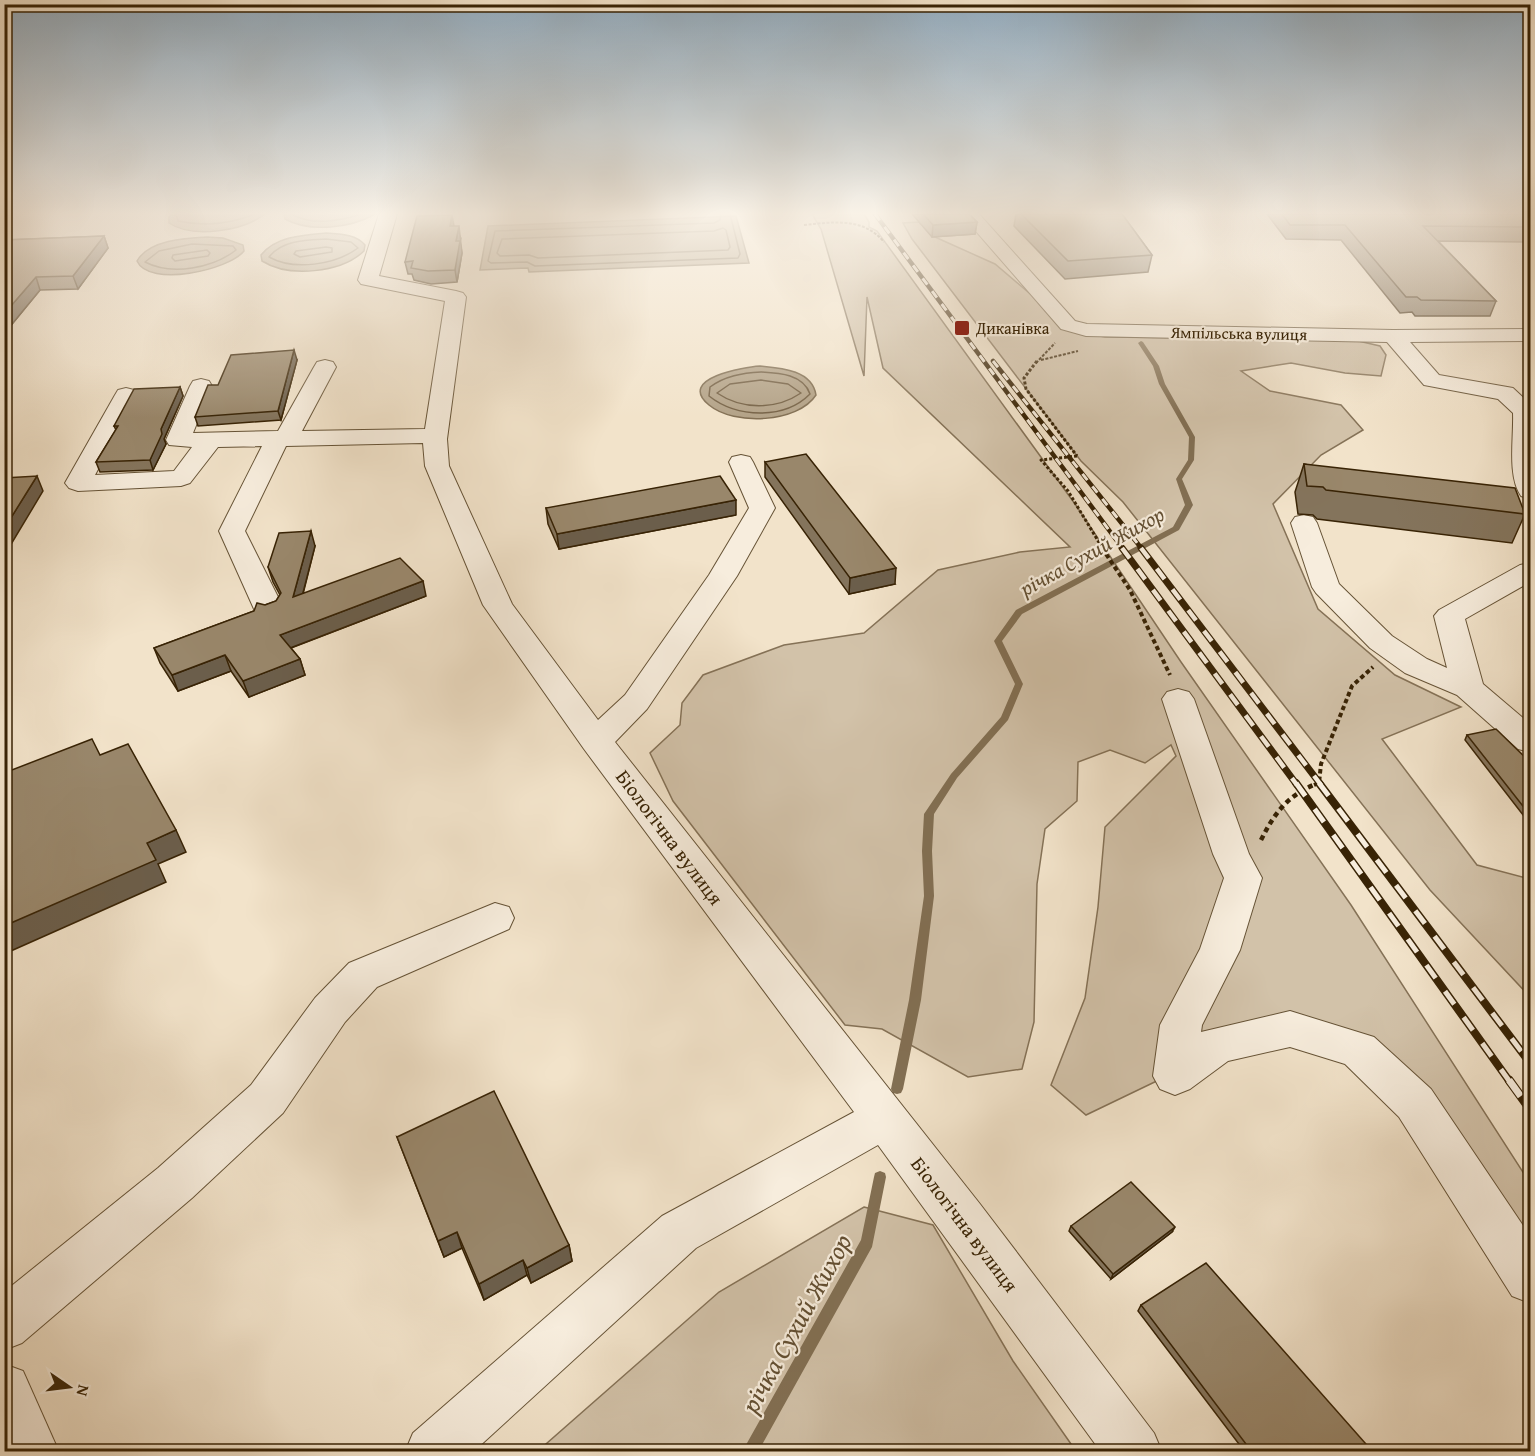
<svg xmlns="http://www.w3.org/2000/svg" width="1535" height="1456" font-family="'Gentium Book Plus',serif">
  <rect width="100%" height="100%" fill="#f2e3ca"/>
  <filter id="stains"><feTurbulence type="fractalNoise" baseFrequency=".00333" numOctaves="4"/><feColorMatrix values="0 0 0 0 .2 0 0 0 0 .09 0 0 0 0 .02 0 0 0 .5 -.17"/></filter>
  <radialGradient id="worn" r=".72"><stop offset=".6" stop-color="#630" stop-opacity="0"/><stop offset="1" stop-color="#630" stop-opacity=".3"/></radialGradient>
  <g fill="#d2c2a9" stroke="#857257" stroke-width="1.5">
    <polygon points="812,214 864,214 869,222 869,227 877,231 1075,504 1181,662 1351,905 1530,1183 1530,1308 1415,1103 1359,1050 1244,1039 1086,1115 1051,1085 1085,998 1098,907 1105,827 1176,756 1171,745 1145,763 1110,750 1078,762 1077,801 1045,829 1037,884 1034,1022 1022,1069 968,1077 882,1029 845,1025 673,801 650,753 680,725 682,703 703,675 784,645 864,633 938,570 1020,552 1070,547 883,368 867,297 864,376 821,229"/>
    <polygon points="919,222 935,237 995,264 1074,331 1105,337 1354,340 1380,346 1386,355 1381,376 1345,373 1291,363 1241,371 1270,391 1341,405 1363,430 1321,455 1273,504 1318,609 1395,675 1461,707 1382,739 1477,865 1530,879 1530,997 1430,890 1123,502 1081,461 912,239 903,223"/>
    <polygon points="864,1207 933,1225 1013,1361 1071,1444 1064,1451 538,1451 719,1292"/>
  </g>
  <g fill="#b3a287" stroke="#826f53" stroke-width="1.5">
    <path d="M172 214H265C243 231 193 239 169 223V217Z"/>
    <path d="M284 214H375C351 228 310 233 285 219Z"/>
    <polygon points="736,216 749,263 529,272 528,268 480,270 488,226"/>
    <path d="M326 233C340 234 356 234 365 245L364 251C341 273 289 278 262 261L261 255C276 236 304 235 326 233Z"/>
    <path d="M207 237 223 238 243 245 244 251C229 270 149 288 137 261 149 240 185 238 207 237Z"/>
    <path d="M760 366C781 368 812 370 816 395 798 423 734 426 709 405 676 378 745 367 760 366Z"/>
  </g>
  <g fill="none" stroke-linecap="round" stroke-linejoin="round">
    <g stroke="#766246" stroke-width="1.5">
      <path d="M176 214 178 221C205 227 230 224 255 214"/>
      <path d="M291 214C313 226 339 221 362 214"/>
      <polyline points="721,214 720,220 714,223 495,231 488,261 491,263 527,262 535,266 738,258 740,254 730,214"/>
      <polygon points="723,228 726,230 730,247 728,250 538,258 529,255 500,256 497,253 502,239 714,231"/>
      <path d="M326 239 351 242 358 248C335 265 294 271 269 257 282 240 306 240 326 239Z"/>
      <path d="M192 244 233 246 236 250C213 268 172 276 145 262L159 251Z"/>
      <polygon points="326,247 332,248 332,252 300,257 294,254 296,251"/>
      <polygon points="207,250 210,253 208,256 175,261 172,258 173,255"/>
      <path d="M761 372C779 373 803 374 810 394 784 420 737 418 709 396L710 387C725 376 742 373 761 372Z"/>
      <path d="M761 380 788 384 801 393C776 410 742 410 717 393L730 384Z"/>
    </g>
    <g fill="#826f53" fill-rule="evenodd">
      <polygon points="1141,341 1143,342 1159,366 1165,384 1195,437 1194,460 1182,479 1193,505 1179,530 1022,614 1002,641 1023,684 1008,720 957,778 934,814 932,851 934,896 921,1000 903,1089 901,1093 897,1094 893,1093 891,1089 909,1000 924,896 922,851 924,814 951,774 1001,717 1015,684 994,641 1016,610 1173,527 1185,505 1176,479 1188,460 1189,437 1159,384 1153,366 1138,343"/>
      <polygon points="880,1171 885,1173 886,1177 872,1247 758,1452 742,1452 861,1240 874,1177 875,1173"/>
    </g>
    <g stroke="#665336" stroke-width="2">
      <g id="minor">
        <polygon points="379,214 397,214 379,276 456,291 463,293 466,297 447,439 449,466 512,604 598,720 625,695 709,575 749,508 729,462 732,457 741,455 750,457 753,462 775,508 737,576 647,709 615,742 980,1204 1154,1433 1162,1452 1101,1452 878,1145 696,1248 473,1452 405,1452 413,1433 662,1216 854,1112 584,749 483,605 425,466 423,443 286,446 245,531 284,609 279,615 269,618 259,615 254,609 219,531 262,446 218,447 190,483 181,486 78,491 69,488 65,483 115,395 118,390 126,388 134,390 137,395 95,475 174,471 192,447 169,445 166,440 190,386 193,381 201,379 209,381 212,386 193,433 278,431 314,367 317,362 325,360 333,362 336,367 302,431 425,429 445,301 361,284 358,280"/>
        <path d="M961 214H979L1075 321 1087 324 1393 330 1530 329V341L1410 342 1439 375 1513 388 1530 404V499L1521 496C1507 476 1514 438 1513 413L1498 399 1424 385 1387 342 1086 336 1061 329Z"/>
        <polygon points="1304,515 1313,517 1317,523 1339,584 1392,636 1427,659 1447,668 1434,616 1439,610 1520,565 1530,563 1530,582 1465,619 1483,684 1530,724 1530,752 1518,749 1457,695 1405,673 1370,648 1316,593 1312,587 1291,523 1295,517"/>
        <polygon points="1178,689 1189,692 1194,699 1249,854 1262,878 1240,950 1202,1025 1201,1032 1290,1011 1374,1037 1431,1089 1530,1236 1530,1303 1512,1296 1399,1117 1345,1064 1290,1047 1228,1061 1190,1089 1175,1095 1160,1089 1153,1076 1160,1025 1200,949 1224,878 1213,854 1162,699 1167,692"/>
        <polygon points="495,903 509,907 514,918 509,929 377,987 345,1022 283,1113 192,1198 22,1343 4,1350 4,1292 158,1168 251,1085 315,998 349,963"/>
        <polygon points="4,1364 23,1371 59,1452 4,1452"/>
      </g>
    </g>
    <g stroke="#382305" stroke-width="2" stroke-dasharray="3 1.5" stroke-linecap="butt">
      <path d="M804 225C834 222 863 217 884 242"/>
      <polyline points="1041,360 1078,351"/>
      <polyline points="1036,363 1055,343"/>
    </g>
    <g stroke="#382305" stroke-width="3" stroke-dasharray="3 2" stroke-linecap="butt">
      <polyline points="1037,361 1024,378 1026,389 1077,456"/>
      <polyline points="1077,456 1041,460 1068,491 1103,549"/>
    </g>
    <g stroke="#382305" stroke-width="4" stroke-dasharray="4.5 3" stroke-linecap="butt">
      <polyline points="1102,548 1130,590 1170,675"/>
      <polyline points="1314,785 1319,783 1321,764 1352,686 1373,667"/>
    </g>
    <path stroke="#382305" stroke-width="4.5" stroke-dasharray="5 4" stroke-linecap="butt" d="M1261 840C1275 812 1288 795 1318 783"/>
    <use href="#minor" fill="#f7eddd" fill-rule="evenodd"/>
    <g stroke="#382305" stroke-width="4.5">
      <g id="rail-far3">
        <polyline points="875,214 1123,549"/>
        <polyline points="993,361 1142,549"/>
      </g>
    </g>
    <g stroke="#382305" stroke-width="7">
      <g id="rail-far2">
        <polyline points="1122,548 1297,785"/>
        <polyline points="1141,548 1321,785"/>
      </g>
    </g>
    <g stroke="#382305" stroke-width="8">
      <g id="rail-far1">
        <polyline points="1296,783 1510,1082"/>
        <polyline points="1319,783 1530,1063"/>
      </g>
    </g>
    <g stroke="#382305" stroke-width="9">
      <polyline id="rail" points="1509,1080 1530,1109"/>
    </g>
    <use href="#rail-far3" stroke="#f7eddd" stroke-width="3" stroke-dasharray="8" stroke-linecap="butt"/>
    <use href="#rail-far2" stroke="#f7eddd" stroke-width="4.5" stroke-dasharray="13" stroke-linecap="butt"/>
    <use href="#rail-far1" stroke="#f7eddd" stroke-width="5" stroke-dasharray="16" stroke-linecap="butt"/>
    <use href="#rail" stroke="#f7eddd" stroke-width="7" stroke-dasharray="20" stroke-linecap="butt"/>
  </g>
  <g fill="#84745c" stroke="#382305" stroke-width="1.5">
    <polygon points="912,214 969,214 977,222 975,234 932,237"/>
    <polygon points="1016,214 1122,214 1152,255 1148,272 1065,279 1014,226"/>
    <polygon points="1267,214 1525,214 1530,227 1530,242 1438,241 1496,301 1490,316 1415,316 1412,312 1400,313 1341,240 1286,239"/>
    <polygon points="454,226 461,238 460,242 462,253 457,282 431,284 414,280 412,274 408,274 405,262"/>
    <polygon points="104,236 108,248 78,289 40,290 4,334 4,240"/>
    <polygon points="297,360 281,420 198,426 195,417"/>
    <polygon points="180,387 183,396 164,439 166,444 153,470 100,472 96,462 116,430 114,426"/>
    <polygon points="765,462 895,584 849,594 765,477"/>
    <polygon points="1304,464 1525,514 1512,543 1317,519 1313,515 1298,514 1295,492"/>
    <polygon points="546,508 736,515 559,549 548,524"/>
    <polygon points="315,546 303,594 426,596 291,648 300,659 305,675 249,697 231,671 178,691 160,663 154,648 254,611 265,605 276,601 280,595 273,582 268,567"/>
    <polygon points="1467,735 1530,762 1530,824 1465,740"/>
    <polygon points="397,1137 569,1245 572,1261 531,1283 527,1275 484,1300 462,1248 444,1257"/>
    <polygon points="1071,1226 1172,1232 1111,1279 1069,1231"/>
    <polygon points="1141,1305 1373,1452 1245,1452 1138,1311"/>
  </g>
  <g fill="#6b5e4b" stroke="#382305" stroke-width="1.5">
    <polygon points="452,215 454,226 450,226"/>
    <polygon points="977,222 975,234 932,237 933,225"/>
    <polygon points="459,226 462,253 457,282 455,270 456,241"/>
    <polygon points="104,236 108,248 78,289 73,276"/>
    <polygon points="36,277 40,290 4,334 4,314"/>
    <polygon points="294,350 297,360 281,420 278,411"/>
    <polygon points="180,387 183,396 164,439 166,444 153,470 150,460 161,429"/>
    <polygon points="37,476 43,491 4,556 4,529"/>
    <polygon points="736,500 736,515 559,549 557,534"/>
    <polygon points="311,531 315,546 298,612 293,597"/>
    <polygon points="896,568 895,584 849,594 850,578"/>
    <polygon points="423,581 426,596 285,650 280,635"/>
    <polygon points="225,655 231,671 178,691 172,675"/>
    <polygon points="300,659 305,675 249,697 243,681"/>
    <polygon points="176,830 186,852 158,864 166,882 4,954 4,926 147,843"/>
    <polygon points="1175,1227 1172,1232 1111,1279 1113,1274"/>
    <polygon points="457,1232 462,1248 444,1257 438,1241"/>
    <polygon points="569,1245 572,1261 531,1283 527,1268"/>
    <polygon points="523,1260 527,1275 484,1300 479,1284"/>
  </g>
  <g fill="#99876b" stroke="#382305" stroke-width="1.5">
    <polygon points="923,214 969,214 977,222 933,225"/>
    <polygon points="1021,214 1122,214 1152,255 1068,261"/>
    <polygon points="1282,214 1525,214 1530,218 1530,227 1423,226 1496,301 1421,300 1417,297 1406,297 1345,225 1290,225"/>
    <polygon points="452,215 450,226 459,226 456,241 460,241 455,270 428,271 411,268 413,261 405,262 417,216"/>
    <polygon points="104,236 73,276 36,277 4,314 4,240"/>
    <polygon points="294,350 278,411 195,417 208,385 218,385 231,355"/>
    <polygon points="180,387 161,429 162,434 150,460 96,462 118,426 114,426 134,389"/>
    <polygon points="806,454 896,568 850,578 765,462"/>
    <polygon points="1304,464 1515,488 1525,514 1326,490 1323,487 1307,486"/>
    <polygon points="37,476 4,529 4,478"/>
    <polygon points="720,476 736,500 557,534 546,508"/>
    <polygon points="311,531 293,597 400,558 423,581 280,635 300,659 243,681 225,655 172,675 154,648 254,611 257,603 265,605 276,601 281,593 268,567 279,533"/>
    <polygon points="1496,729 1530,762 1530,815 1467,735"/>
    <polygon points="92,739 100,755 128,744 176,830 147,843 156,860 4,926 4,773"/>
    <polygon points="494,1091 569,1245 527,1268 523,1260 479,1284 457,1232 438,1241 397,1137"/>
    <polygon points="1131,1182 1175,1227 1113,1274 1071,1226"/>
    <polygon points="1206,1263 1373,1452 1252,1452 1141,1305"/>
  </g>
  <linearGradient id="sky" x2="0" y2="1"><stop stop-color="#93adc1"/><stop offset="0.51" stop-color="#f9f2e7"/><stop offset="1" stop-color="#f9f2e7" stop-opacity="0"/></linearGradient>
  <rect width="1535" height="418" fill="url(#sky)"/>
  <rect fill="#8f2418" stroke="#f7eddd" stroke-width="2" x="954" y="320" width="16" height="16" rx="3"/>
  <g text-anchor="middle" dominant-baseline="central" stroke-width="4.5" stroke-linejoin="round" paint-order="stroke">
    <g font-size="16" fill="#382305" stroke="#f7eddd" text-anchor="start">
      <text x="976" y="328">Диканівка</text>
    </g>
    <g font-size="16" fill="#382305" stroke="#f7eddd">
      <text transform="translate(1239 333) rotate(1)">Ямпільська вулиця</text>
    </g>
    <g font-size="20" fill="#382305" stroke="#f7eddd">
      <text transform="translate(670 837) rotate(53)">Біологічна вулиця</text>
      <text transform="translate(965 1224) rotate(53)">Біологічна вулиця</text>
    </g>
    <g font-size="21" font-style="italic" fill="#634f32" stroke="#f7eddd">
      <text transform="translate(1092 551) rotate(-29)">річка Сухий Жихор</text>
    </g>
    <g font-size="26" font-style="italic" fill="#634f32" stroke="#f7eddd">
      <text transform="translate(796 1323) rotate(-61)">річка Сухий Жихор</text>
    </g>
  </g>
  <rect width="1535" height="1456" fill="none" stroke="#f2e3ca" stroke-width="24"/>
  <rect x="6" y="6" width="1523" height="1444" fill="none" stroke="#382305" stroke-width="3"/>
  <rect x="12" y="12" width="1511" height="1432" fill="none" stroke="#382305" stroke-width="1.5"/>
  <g transform="translate(69 1387) rotate(104)" stroke="#f7eddd" stroke-width="4.5" paint-order="stroke">
  <path d="M0-4.5L10 22L0 15L-10 22Z" fill="#382305"/>
  <text y="-9" font-size="16" font-weight="bold" text-anchor="middle" fill="#382305">N</text>
  </g>
  <rect width="100%" height="100%" filter="url(#stains)"/>
  <rect width="100%" height="100%" fill="url(#worn)"/>
</svg>
